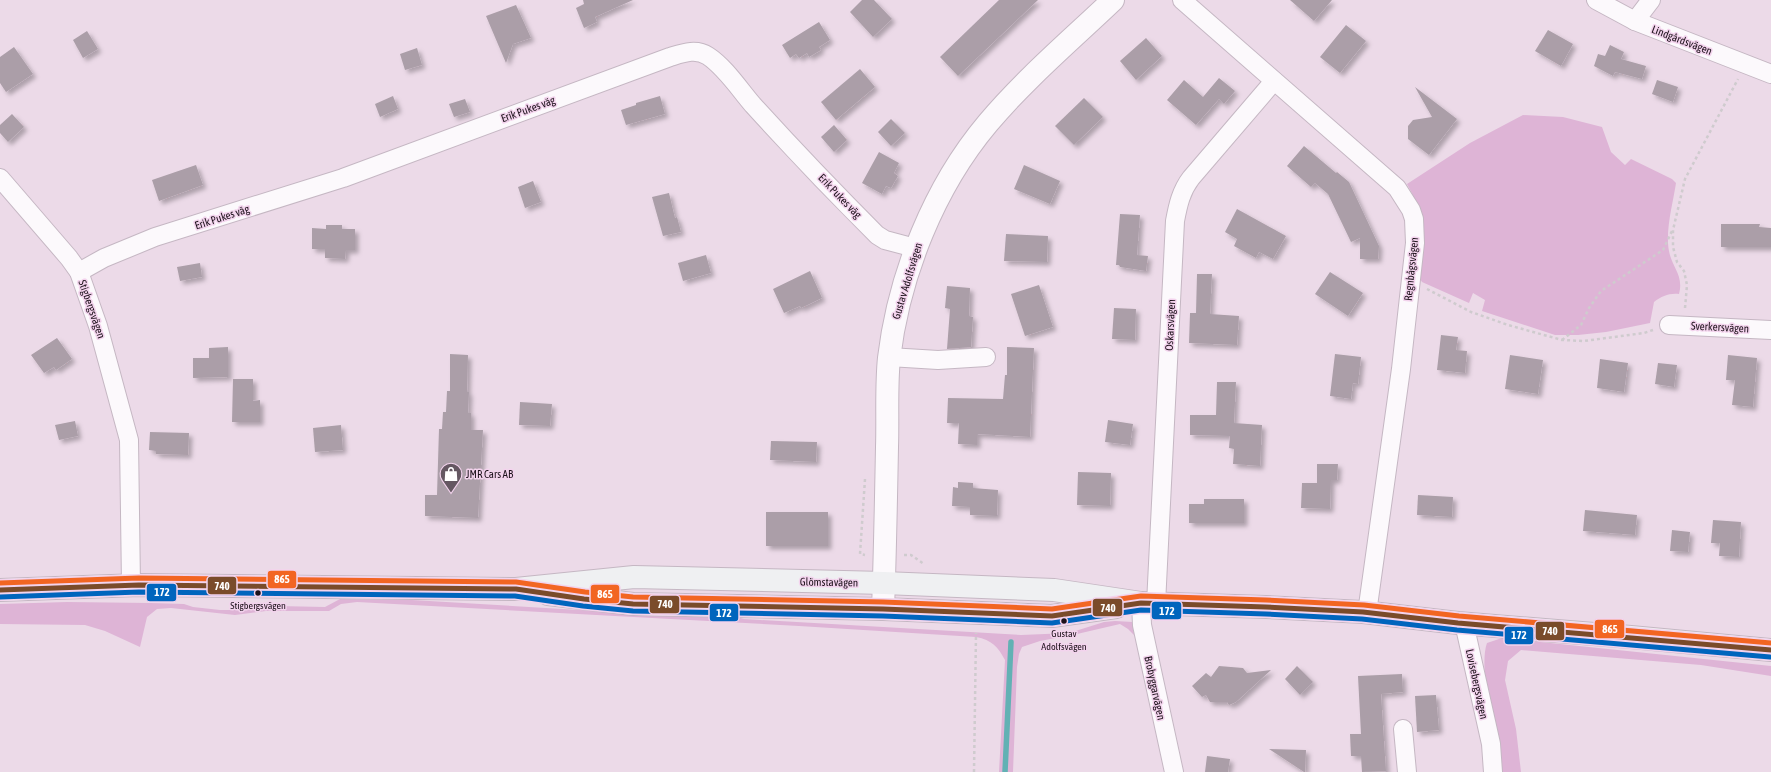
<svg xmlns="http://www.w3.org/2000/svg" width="1771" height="772" font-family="'Asap Condensed',sans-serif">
  <defs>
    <filter id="shadow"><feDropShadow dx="3.5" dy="3.5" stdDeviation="2" flood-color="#0004"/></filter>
  </defs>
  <rect width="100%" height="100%" fill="#ecdae8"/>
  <g fill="#deb4d6">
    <path d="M1523 115 1563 117 1602 127 1611 152 1625 165 1631 159 1672 179 1676 183C1673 203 1665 231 1669 251 1672 268 1684 275 1679 294 1669 293 1662 296 1654 302L1650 323 1606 332 1578 335H1555L1482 311 1485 300 1473 293 1469 303 1422 282 1419 277 1421 215 1416 201 1407 184 1470 143Z"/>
    <path d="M340 599 412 600 579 610 673 613 733 616 744 619 1021 635 1069 633 1104 622 1115 621 1133 622 1134 635 1128 629 1120 624 1077 634 1040 641 1022 647 1019 654 1017 667 1013 772H999L1005 660C998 647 992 640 976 637L799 626 357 602 341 604 329 611H266L235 615 171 608 157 609 147 617 140 647 105 631 85 625 0 624V604L67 602 151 603 184 604 193 607 220 610H247L277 606 325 607Z"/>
    <path d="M1502 638 1771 666V676L1701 665 1521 650 1508 661 1505 680 1516 729 1521 772H1499C1495 744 1478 666 1487 643Z"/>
  </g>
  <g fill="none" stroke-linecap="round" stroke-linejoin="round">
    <polyline stroke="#62b1b4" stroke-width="5.5" points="1005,772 1011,642"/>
  </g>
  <g fill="#ab9ea8" filter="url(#shadow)">
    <polygon points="583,0 633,0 595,17 597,22 584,28 576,8 584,4"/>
    <polygon points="862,0 874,0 892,19 873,37 850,12"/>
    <polygon points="999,0 1038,0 958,76 940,57"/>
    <polygon points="1290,0 1332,0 1314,21"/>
    <polygon points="516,5 531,38 513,44 506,63 486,16"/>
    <polygon points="819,22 830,40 819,47 821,50 809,57 807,53 799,58 796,54 790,58 782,45"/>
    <polygon points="1346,25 1366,41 1340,73 1320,57"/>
    <polygon points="1548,30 1573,44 1561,66 1535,51"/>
    <polygon points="87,31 98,49 83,58 73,40"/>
    <polygon points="1146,38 1162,56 1136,80 1120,61"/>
    <polygon points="1610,45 1624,52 1621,59 1646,66 1642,79 1615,72 1613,76 1594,66 1598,54 1605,56"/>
    <polygon points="14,47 33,74 6,92 0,83 0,57"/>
    <polygon points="417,48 422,65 405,70 400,54"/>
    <polygon points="860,69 875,87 836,120 821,102"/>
    <polygon points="1219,78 1235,91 1224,104 1219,99 1196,125 1167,100 1184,80 1203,97"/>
    <polygon points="1657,80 1678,87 1673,102 1652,94"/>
    <polygon points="1415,87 1457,119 1429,155 1408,139 1408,126 1413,120 1432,117"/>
    <polygon points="393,96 398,109 380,117 375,104"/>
    <polygon points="660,96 665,114 626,125 621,110 636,105 636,103"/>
    <polygon points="1084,98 1103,117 1074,145 1055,126"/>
    <polygon points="465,99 470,112 454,117 449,104"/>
    <polygon points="12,114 24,127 8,142 0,133 0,125"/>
    <polygon points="891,119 905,133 891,146 878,132"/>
    <polygon points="834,125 847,140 834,152 821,137"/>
    <polygon points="1304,146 1336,173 1337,172 1349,182 1379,246 1378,259 1360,259 1360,238 1351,242 1328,194 1315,183 1311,187 1287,166"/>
    <polygon points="879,152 899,163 894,173 898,176 891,188 886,186 882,194 862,183"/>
    <polygon points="196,165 203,185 159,201 152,180"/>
    <polygon points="1024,165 1060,181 1050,204 1014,189"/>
    <polygon points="533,181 541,202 525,208 518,187"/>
    <polygon points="669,193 675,218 677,217 681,232 663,236 652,197"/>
    <polygon points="1237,209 1286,236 1273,259 1259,252 1256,258 1234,246 1237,239 1225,232"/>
    <polygon points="1120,214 1140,215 1137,255 1148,256 1146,271 1120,267 1119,265 1116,265"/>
    <polygon points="1721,224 1760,224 1759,227 1771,228 1771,247 1721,247"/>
    <polygon points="326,225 342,225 342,229 355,229 355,250 346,250 345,259 325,258 325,249 312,249 312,228 326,229"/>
    <polygon points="1006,234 1048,236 1047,262 1004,261"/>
    <polygon points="706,255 711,273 683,281 678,263"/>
    <polygon points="200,263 202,277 180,281 177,267"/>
    <polygon points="810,271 822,298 801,308 800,306 784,313 773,289"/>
    <polygon points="1330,272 1363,293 1348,316 1315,294"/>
    <polygon points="1197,274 1212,274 1210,314 1239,316 1237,345 1189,343 1190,313 1196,313"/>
    <polygon points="1039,285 1053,327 1025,336 1011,294"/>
    <polygon points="947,286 970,288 969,316 973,317 971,347 947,349 950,309 945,308"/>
    <polygon points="1114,308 1136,309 1135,340 1112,339"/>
    <polygon points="1441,335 1458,337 1456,350 1467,351 1465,373 1437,370"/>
    <polygon points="57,338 72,359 56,370 54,367 44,373 31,355"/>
    <polygon points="228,347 228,377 193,378 193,358 209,358 209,348"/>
    <polygon points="1007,347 1034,348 1030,437 977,434 977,445 958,444 959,423 947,423 948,398 1003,399 1005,375 1007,375"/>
    <polygon points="450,354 468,355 467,392 469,392 468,413 471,413 471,430 483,430 478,518 425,516 425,495 437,495 439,429 442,429 443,412 446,412 447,391 450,391"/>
    <polygon points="1335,354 1361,357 1358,384 1353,383 1351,399 1330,396"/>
    <polygon points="1510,355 1543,360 1538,394 1505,389"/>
    <polygon points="1728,355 1757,358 1753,407 1732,405 1735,380 1726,380"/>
    <polygon points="1600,359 1628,363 1624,392 1597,388"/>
    <polygon points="1658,363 1677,365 1674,387 1655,384"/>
    <polygon points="233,379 253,379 253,401 260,400 260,422 232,422"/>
    <polygon points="1217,382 1236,382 1234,423 1262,425 1260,466 1233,464 1234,449 1229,448 1230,436 1190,435 1190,415 1216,415"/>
    <polygon points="520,402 552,404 550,426 519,425"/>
    <polygon points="1108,420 1133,424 1130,445 1105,442"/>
    <polygon points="75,421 78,436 59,440 55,425"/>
    <polygon points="341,425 343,450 315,452 313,428"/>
    <polygon points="150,432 189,433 188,455 156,454 156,451 149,450"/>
    <polygon points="771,441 817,442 816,462 770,460"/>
    <polygon points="1317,464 1338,464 1337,480 1331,480 1330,509 1301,508 1302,483 1317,483"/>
    <polygon points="1078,472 1111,473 1110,506 1077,505"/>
    <polygon points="958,482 973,483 973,488 998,490 997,516 970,515 970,507 952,506 953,487 958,488"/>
    <polygon points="1418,495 1453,497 1452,517 1417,515"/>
    <polygon points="1204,499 1244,499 1244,523 1189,523 1189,504 1204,504"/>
    <polygon points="1585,510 1637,515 1635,535 1583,531"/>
    <rect x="766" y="512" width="62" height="34"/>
    <polygon points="1713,520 1741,522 1739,557 1719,556 1720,543 1711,543"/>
    <polygon points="1672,530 1690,532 1688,552 1670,551"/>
    <polygon points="1219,666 1243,668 1247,673 1271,670 1236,702 1229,705 1227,702 1210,702 1206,695 1202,697 1192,686 1206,673 1211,677"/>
    <polygon points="1297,666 1313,682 1300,695 1285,679"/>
    <polygon points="1402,674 1403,692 1381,694 1386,771 1362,772 1361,756 1351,756 1350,734 1361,734 1358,676"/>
    <polygon points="1436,695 1439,730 1417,732 1415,696"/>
    <polygon points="1269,749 1306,750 1305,772 1304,772"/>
    <polygon points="1207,756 1230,759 1228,772 1205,772"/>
  </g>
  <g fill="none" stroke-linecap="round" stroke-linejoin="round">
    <g stroke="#c5b7c3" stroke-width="20">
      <g id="minor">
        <polyline points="1182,0 1397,188 1411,210 1414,219 1415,243 1401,369 1367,613"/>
        <polyline points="1596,0 1635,21 1771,74"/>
        <polyline points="1635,21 1651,0"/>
        <polyline points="0,178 69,258 79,272 98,326 129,440 131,585"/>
        <path d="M79 272 104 258 155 237 343 178 670 57C683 53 696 48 708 56 725 67 740 90 753 105 793 149 835 193 877 235L885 240 915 248"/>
        <polyline points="1669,325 1771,330"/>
        <polyline points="889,357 938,360 986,357"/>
        <polyline points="1141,603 1142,625 1174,772"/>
        <path d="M1156 604 1175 221C1178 205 1181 191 1191 178L1274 81"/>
        <polyline points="1464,623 1491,744 1493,772"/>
        <polyline points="1403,729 1407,772"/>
      </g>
    </g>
    <g stroke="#c5b7c3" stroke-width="24">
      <path id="tertiary" d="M883 609C885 555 886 501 887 447 888 418 886 387 889 358 899 275 934 187 988 123 1026 78 1071 40 1113 0"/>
    </g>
    <g stroke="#c5b7c3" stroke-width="24">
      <g id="secondary">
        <polyline points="0,590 139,585 516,589 634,577 884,583 1054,590 1141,603 1266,607 1363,612 1458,623 1631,637 1771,650"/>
        <polyline points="548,594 633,604 883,609 1052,616 1116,607"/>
      </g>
    </g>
    <g stroke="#cfcbce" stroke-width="2.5" stroke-dasharray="3 3" stroke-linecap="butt">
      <polyline points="1427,289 1471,312 1508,325 1562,340 1584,341 1644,333 1653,330"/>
      <polyline points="1685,308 1687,285 1684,271 1677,262 1673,247 1673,230 1685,179 1738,79"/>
      <polyline points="1562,340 1581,325 1589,308 1601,291 1663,250 1672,231"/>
      <polyline points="865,479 860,554 865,555"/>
      <polyline points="904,555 911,555 924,564"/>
      <polyline points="974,772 976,633"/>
    </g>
    <use href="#minor" stroke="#fcf9fc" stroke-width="18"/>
    <use href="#tertiary" stroke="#fcf9fc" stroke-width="22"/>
    <use href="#secondary" stroke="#eff0f2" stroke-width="22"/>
    <g stroke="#f3d3ed" stroke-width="8">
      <polyline id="bus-1" points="0,590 139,585 516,589 584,599 633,604 883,609 1052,616 1141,603 1266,607 1363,612 1458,623 1771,650"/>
    </g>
    <g stroke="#f3d3ed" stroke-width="8">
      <polyline id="bus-2" points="0,597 139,592 515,596 583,606 633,611 883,616 1052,623 1141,610 1266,614 1362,619 1457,630 1770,657"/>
    </g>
    <g stroke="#f3d3ed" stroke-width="8">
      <polyline id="bus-3" points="0,583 139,578 516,582 585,592 633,597 883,602 1052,609 1141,596 1266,600 1364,605 1459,616 1771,643"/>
    </g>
    <use href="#bus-1" stroke="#7a4b2a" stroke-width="5"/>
    <use href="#bus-2" stroke="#0065bd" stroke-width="5"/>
    <use href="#bus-3" stroke="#f26522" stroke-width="5"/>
  </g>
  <defs>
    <g id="shop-pin" transform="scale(1.15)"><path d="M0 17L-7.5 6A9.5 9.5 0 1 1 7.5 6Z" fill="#655762" stroke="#f3d3ed"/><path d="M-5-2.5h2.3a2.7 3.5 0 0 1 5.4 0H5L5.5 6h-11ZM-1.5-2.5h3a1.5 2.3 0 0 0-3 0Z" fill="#fff"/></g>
  </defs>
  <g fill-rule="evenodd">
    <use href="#shop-pin" x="451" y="474"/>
  </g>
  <g fill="#1c111a" stroke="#f3d3ed" stroke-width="1.5">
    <circle cx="258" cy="593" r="3.5"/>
    <circle cx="1064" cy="621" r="3.5"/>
  </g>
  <g text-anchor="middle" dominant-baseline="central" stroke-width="3" stroke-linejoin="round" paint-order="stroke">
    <g font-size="10" fill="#1c111a" stroke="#f3d3ed">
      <text x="258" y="605">Stigbergsvägen</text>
      <text x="1064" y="633">Gustav<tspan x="1064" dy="13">Adolfsvägen</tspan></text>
    </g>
    <g font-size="11" fill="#1c111a" stroke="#f3d3ed">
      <text transform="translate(1682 40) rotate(21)">Lindgårdsvägen</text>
      <text transform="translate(528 109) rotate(-20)">Erik Pukes väg</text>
      <text transform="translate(840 196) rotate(46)">Erik Pukes väg</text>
      <text transform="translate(222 217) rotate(-18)">Erik Pukes väg</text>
      <text transform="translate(1411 269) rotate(-84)">Regnbågsvägen</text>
      <text transform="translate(907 281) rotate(-73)">Gustav Adolfsvägen</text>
      <text transform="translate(92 309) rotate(71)">Stigbergsvägen</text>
      <text transform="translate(1170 325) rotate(-87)">Oskarsvägen</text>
      <text transform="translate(1720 327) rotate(3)">Sverkersvägen</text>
      <text transform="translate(829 582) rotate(1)">Glömstavägen</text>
      <text transform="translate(1477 684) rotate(78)">Lovisebergsvägen</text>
      <text transform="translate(1155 688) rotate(78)">Brobyggarvägen</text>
    </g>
    <g font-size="11" fill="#1c111a" stroke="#f3d3ed" text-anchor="start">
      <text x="466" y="474">JMR Cars AB</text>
    </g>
  </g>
  <g stroke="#f3d3ed" stroke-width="1.5">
    <rect x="267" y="570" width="30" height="19" rx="4" fill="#f26522"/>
    <rect x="207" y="576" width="30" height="19" rx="4" fill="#7a4b2a"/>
    <rect x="146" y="583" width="31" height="19" rx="4" fill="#0065bd"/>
    <rect x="590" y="584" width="30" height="20" rx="4" fill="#f26522"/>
    <rect x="649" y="595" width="31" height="19" rx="4" fill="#7a4b2a"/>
    <rect x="1092" y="598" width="31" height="19" rx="4" fill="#7a4b2a"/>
    <rect x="1151" y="601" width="31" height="19" rx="4" fill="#0065bd"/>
    <rect x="709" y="603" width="30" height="19" rx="4" fill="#0065bd"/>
    <rect x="1594" y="619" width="31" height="20" rx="4" fill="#f26522"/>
    <rect x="1535" y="621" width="30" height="20" rx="4" fill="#7a4b2a"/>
    <rect x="1504" y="626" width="30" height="19" rx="4" fill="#0065bd"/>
  </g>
  <g font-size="11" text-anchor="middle" font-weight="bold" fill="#fff">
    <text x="282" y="583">865</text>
    <text x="222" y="590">740</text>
    <text x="162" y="596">172</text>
    <text x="605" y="598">865</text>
    <text x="665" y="608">740</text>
    <text x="1108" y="612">740</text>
    <text x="1167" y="615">172</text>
    <text x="724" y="617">172</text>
    <text x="1610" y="633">865</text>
    <text x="1550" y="635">740</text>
    <text x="1519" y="639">172</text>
  </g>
</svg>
